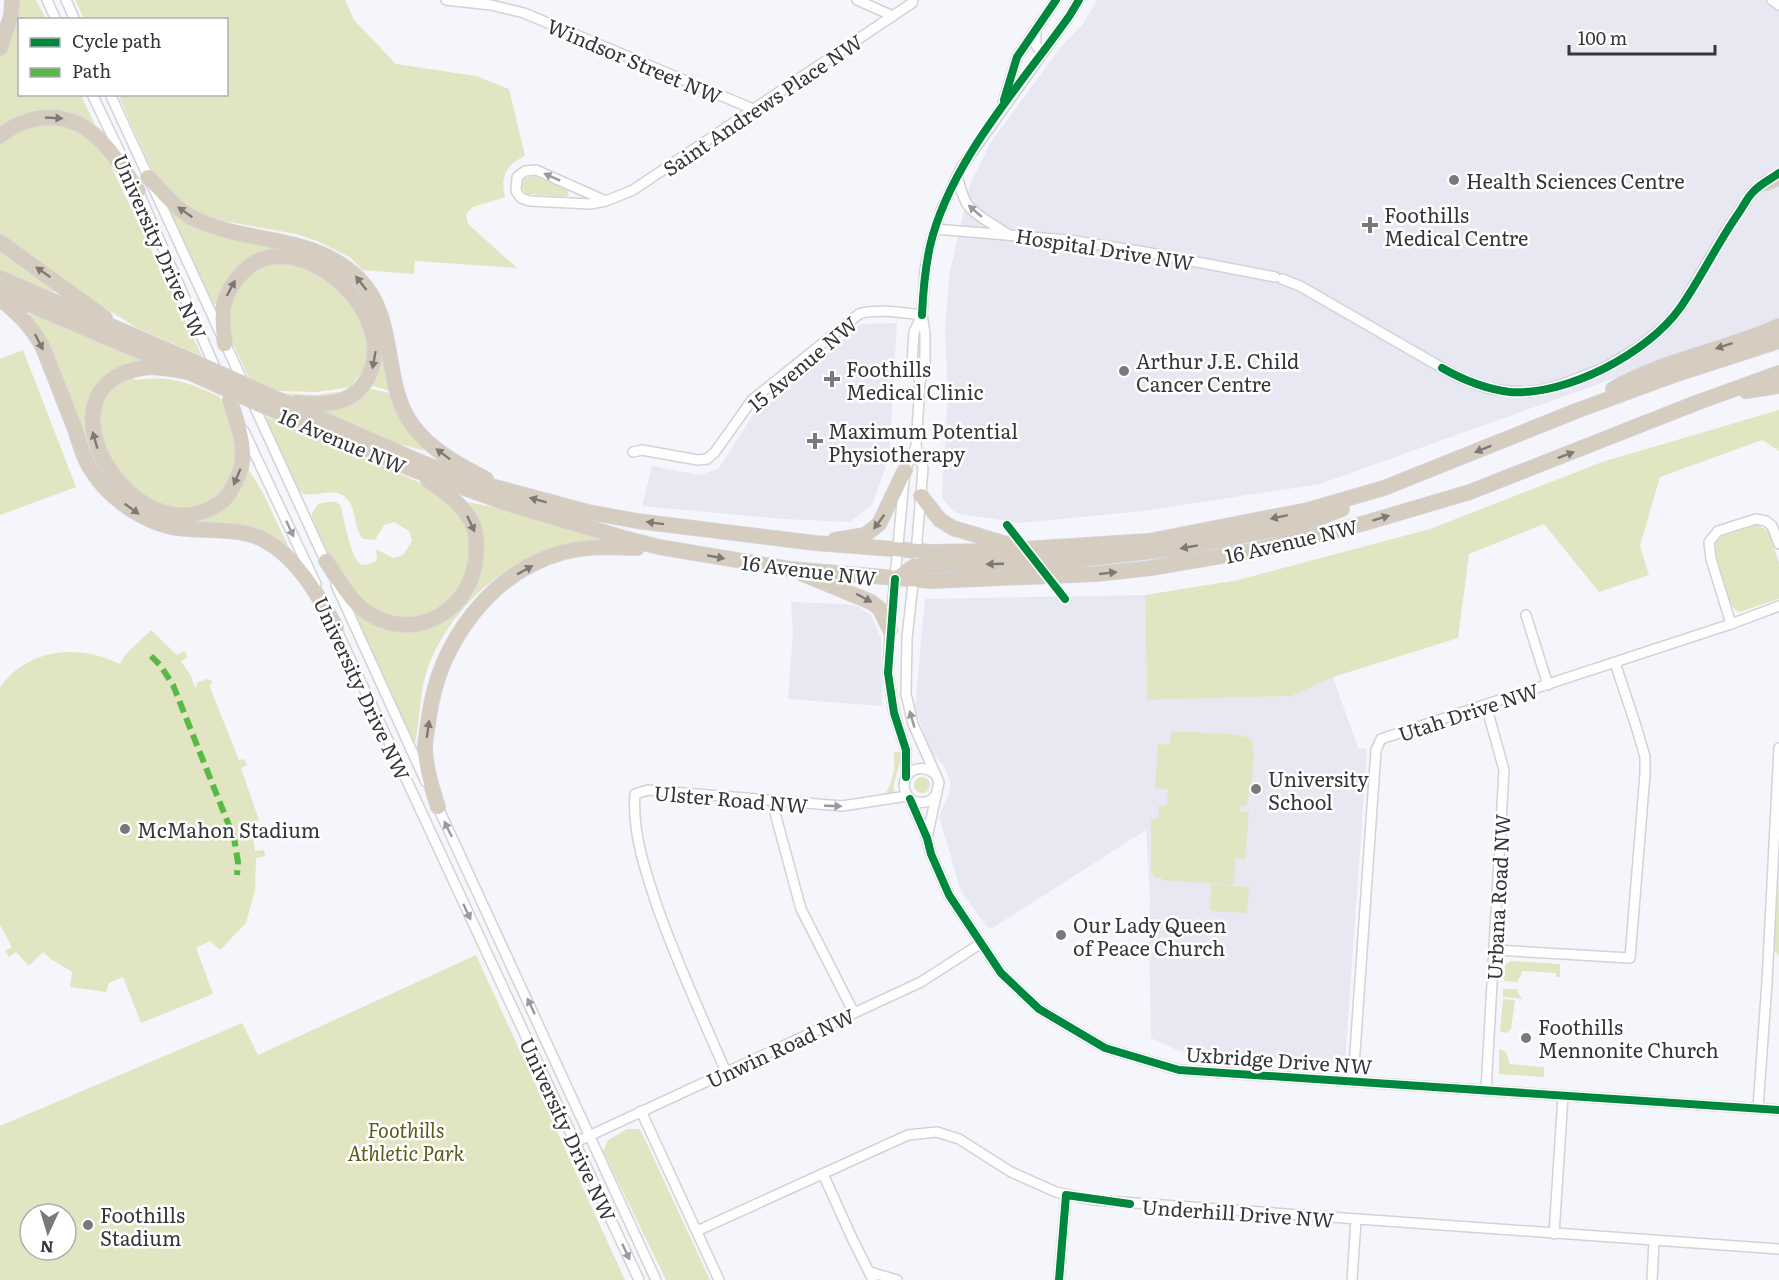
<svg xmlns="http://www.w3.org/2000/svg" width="1779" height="1280" font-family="Literata,serif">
  <rect width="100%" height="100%" fill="#f5f6fb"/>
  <g fill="#e7e8f2">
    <polygon points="1097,0 1779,0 1779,319 1320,484 1143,511 1020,523 961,514 953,511 943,499 942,493 948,394 945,332 949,276 970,184 991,142 1060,48 1083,24"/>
    <polygon points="897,323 889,458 872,505 850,522 783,519 642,506 652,466 699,475 718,469 761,403 804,375 860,324"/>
    <polygon points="1145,595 1147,700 1292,696 1333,677 1358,748 1367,749 1345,1063 1186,1052 1179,1051 1151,1038 1149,933 1150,899 1146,830 991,929 986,926 961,891 939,817 950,791 950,780 944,766 931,752 915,708 925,599"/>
    <polygon points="791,602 846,604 859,607 871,615 881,639 882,706 788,699 793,634"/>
  </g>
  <g fill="#e2e5c2" fill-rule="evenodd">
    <polygon points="16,0 36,0 46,19 20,20 20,94 81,95 95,125 79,119 0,129 0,57 8,33"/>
    <path d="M75 0H345L354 20 396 64 476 76 509 89 525 156C506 164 500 178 505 197L473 207 466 214 468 224 517 268 415 261 414 274 362 270 351 258 317 241 296 234 212 219 192 211 155 177 118 95 226 94V20L84 19Z"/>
    <polygon points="46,122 77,129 94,142 110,164 202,356 137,328 62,281 0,236 0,143 12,132"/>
    <path d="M533 176 567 189 569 195 566 197 528 194C522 191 520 185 524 179Z"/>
    <path d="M166 204 190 224 201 230C247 241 322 245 355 283 368 297 377 317 382 336 387 353 388 373 390 391L372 386V383L380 363V345L352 288 278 253 219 298 217 304H213Z"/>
    <polygon points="0,249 48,282 57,292 43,290 0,271"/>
    <path d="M270 263C310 262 329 276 352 306 362 318 371 332 371 348 371 357 367 367 366 376L361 373 350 387 316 392 279 391 249 378 233 344 227 319V309L240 281Z"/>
    <path d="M30 314 48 318 151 362 128 368 88 418C86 447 101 479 124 496 136 504 175 514 191 520 224 514 234 497 249 470L263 493 291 552 268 538 175 523 122 498 97 469 29 316Z"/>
    <polygon points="23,350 76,487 0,515 0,359"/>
    <path d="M133 377 135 380C170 375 189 382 220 397L237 441 239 462 220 497 192 510 164 507 132 489 101 450 99 410 109 392 125 380Z"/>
    <polygon points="368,388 393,394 408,426 425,451 380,439 318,411"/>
    <path d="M348 391 342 397C324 398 295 405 281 393L314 395Z"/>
    <polygon points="1779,410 1779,451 1762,440 1660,477 1640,546 1649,575 1599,592 1544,524 1469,554 1458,638 1333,677 1292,696 1147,700 1145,595 1238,580 1430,529 1602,462"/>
    <path d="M265 416 299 431 301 429 425 485 434 490 463 516 472 541 468 578 441 611 408 621 371 612 334 566 312 519V513L318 504 327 502H336L340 505C344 516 351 562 362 565 366 565 373 562 377 561L376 549 393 558 403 555 412 541 409 531 394 522 384 525 375 540 363 539C353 527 357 511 348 500 333 482 311 504 296 489Z"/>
    <path d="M467 502 498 508 605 540C531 537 458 595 430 662 419 688 421 716 415 743L408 733 350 605C374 633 392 632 425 624 453 617 472 605 480 574 485 552 476 523 467 502Z"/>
    <path d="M1757 525 1769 531 1779 563V599L1739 612C1736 610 1735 610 1732 606 1727 596 1711 550 1717 541 1723 531 1746 528 1757 525Z"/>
    <path d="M151 630 177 655 184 651 188 657 181 661 191 676 195 687 197 686 196 683 207 679 211 680 212 684 209 685 239 760 244 759 247 765 241 768 259 820 249 825 253 834 255 851 264 850 265 856 256 858 255 890 246 923 220 950 210 941 196 948 213 994 141 1023 123 977 109 983 106 992 70 987 72 972 51 959 43 952 29 966 16 952 9 957 5 951 12 947 0 925V687C30 647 78 644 120 664L125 655Z"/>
    <polygon points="1171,731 1243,735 1243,737 1248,737 1253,742 1252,750 1254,751 1251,795 1248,795 1247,806 1239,806 1239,811 1249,812 1245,859 1235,858 1234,885 1162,880 1162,878 1156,878 1151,872 1151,819 1158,818 1159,805 1167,805 1168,789 1155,788 1158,744 1170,745"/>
    <path d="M894 752H900L902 755 894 783V794L888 795 886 793C894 778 895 769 894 752Z"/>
    <circle cx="922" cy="785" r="8"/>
    <polygon points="1779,877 1779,956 1774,950"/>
    <polygon points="1211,884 1249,887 1247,913 1210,911"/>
    <path d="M476 955 625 1280H0V1126L242 1023 258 1055ZM30 1214H66V1250H30Z"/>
    <polygon points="1511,961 1560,964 1560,977 1556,977 1556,973 1523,971 1517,982 1504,981 1505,965"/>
    <polygon points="1503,989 1516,989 1522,999 1503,997"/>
    <polygon points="1503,999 1515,1000 1511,1029 1507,1033 1500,1031"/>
    <polygon points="1499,1049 1506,1052 1510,1064 1544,1067 1544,1077 1499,1074"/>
    <polygon points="627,1129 639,1129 642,1133 710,1280 666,1280 603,1151 608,1140"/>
  </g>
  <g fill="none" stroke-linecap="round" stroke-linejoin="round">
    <g stroke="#d2d3d6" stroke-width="12">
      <g id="minor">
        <polyline points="47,0 56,20"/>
        <polyline points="66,0 75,20"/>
        <polyline points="446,0 491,5 524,13 753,109"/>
        <polyline points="857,0 893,16"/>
        <polyline points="1772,0 1779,5"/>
        <polyline points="1036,29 1036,45 1042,54"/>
        <polyline points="92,94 125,163"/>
        <polyline points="110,94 244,384"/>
        <polyline points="1003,103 1017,57 1056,0"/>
        <path d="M957 176C960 185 962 196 967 204 973 214 996 226 1007 234"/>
        <polyline points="136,186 217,372"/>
        <polyline points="606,201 536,170 525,171 517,177 516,191 521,198 530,201 590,204 606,201 633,190 912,3 913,0"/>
        <polyline points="935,229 1068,240 1145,252 1275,277"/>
        <polyline points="1282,279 1300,286 1458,377 1486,388 1497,390 1526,392 1541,390 1560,385 1604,368 1639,347 1666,325 1681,307 1724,234 1753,191 1770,180"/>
        <polyline points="920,382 912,363 914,332 922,315"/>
        <polyline points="251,399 328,567"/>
        <polyline points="244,431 316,584"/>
        <path d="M633 452 642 450 698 460 707 459 715 452 752 400 859 314C874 308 905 313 922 315"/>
        <polyline points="916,554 923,468 916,447 920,382 925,368 925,333 922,315 925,270 930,245 942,208 961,168 1070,15 1079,0"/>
        <polyline points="914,574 907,638 906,694 913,724 939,782 927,838"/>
        <polyline points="336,585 426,782"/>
        <polyline points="1526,615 1548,685"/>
        <polyline points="334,624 639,1280"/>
        <polyline points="1731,624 1711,559 1709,542 1718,531 1756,519 1766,521 1772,526 1779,544"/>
        <path d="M934 773C914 759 894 781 910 799 921 805 931 803 937 793"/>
        <polyline points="906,777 906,750 894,713 888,673 890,630 905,470 916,447"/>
        <polyline points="910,799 927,838 931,854 949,895 1001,973 1039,1009 1105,1048 1179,1070 1779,1110"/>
        <polyline points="774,802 775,813 801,909 854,1013"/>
        <polyline points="436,803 656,1280"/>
        <polyline points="1495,950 1630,958 1645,774 1645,757 1636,726 1615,663"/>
        <path d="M726 1072C702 1017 677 963 657 906 645 870 632 832 635 794L648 790 842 806 907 796"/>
        <polyline points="1353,1081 1376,750 1381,739 1731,624 1779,606"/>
        <polyline points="1486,1090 1504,770 1486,705"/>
        <polyline points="1758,1108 1767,982 1779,748"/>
        <polyline points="641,1111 719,1280"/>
        <polyline points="576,1142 921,982 980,944"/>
        <polyline points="823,1174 852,1238 873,1280"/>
        <polyline points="697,1231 908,1135 937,1132 959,1139 1011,1172 1056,1192 1092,1200 1779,1249"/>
        <polyline points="1554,1234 1563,1096"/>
        <polyline points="870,1272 897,1280"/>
        <polyline points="1059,1280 1066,1195"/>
        <polyline points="1352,1280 1356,1220"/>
        <polyline points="1652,1280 1654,1241"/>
      </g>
    </g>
    <g stroke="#d3d4d6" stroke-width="16">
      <g id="highway">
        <polyline points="0,48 11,16 12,0"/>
        <path d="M0 136C31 112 69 110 98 138 114 152 126 174 138 191"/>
        <path d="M148 177C163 192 176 210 195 219 250 245 313 233 359 279 399 319 381 383 413 426 432 451 459 465 486 479"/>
        <polyline points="1766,183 1779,178"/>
        <polyline points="0,242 105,318"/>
        <polyline points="0,278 181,356"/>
        <polyline points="0,292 172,365"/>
        <path d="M0 299C19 314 32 327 43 348 54 375 64 402 75 429 79 442 83 457 90 468 109 500 149 527 187 529 212 531 242 528 264 540 298 558 317 594 336 627"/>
        <path d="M225 344C220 314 221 294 243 272 294 219 402 312 368 377 354 405 324 406 296 403"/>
        <path d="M188 372C173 370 157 365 142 368 29 387 134 560 218 504 227 499 230 492 235 483 251 453 239 430 230 400"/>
        <path d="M1613 389C1663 360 1726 350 1779 326"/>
        <polyline points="1746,391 1779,386"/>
        <polyline points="284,402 418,461 461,478 588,512 637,521 815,543 932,552 992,551 1149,541 1308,510 1384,488 1576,411 1674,375 1779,341"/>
        <polyline points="291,418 414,470 509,504 624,538 659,547 790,569 932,581 1097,574 1151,568 1256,550 1365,523 1470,492 1696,403 1779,373"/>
        <polyline points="921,496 940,520 953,528 1013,546"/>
        <polyline points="835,540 865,535 879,524 905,470"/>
        <path d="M326 561C340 581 351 605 373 616 420 642 472 607 476 557 477 544 477 532 471 521 461 503 444 491 428 480"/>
        <polyline points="803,574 871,602 880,609 890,630"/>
        <polyline points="895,579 915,566 1059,562 1180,548 1303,524 1342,509"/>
        <path d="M438 807C432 788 426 769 425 749 425 738 428 727 429 717 439 643 490 572 564 552 589 546 613 547 637 548"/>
      </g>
    </g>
    <use href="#minor" stroke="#fefefe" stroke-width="9"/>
    <use href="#highway" stroke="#d6ccbf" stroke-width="14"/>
    <g stroke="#d3d4d6" stroke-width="16" stroke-linecap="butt">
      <g id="highway-bridge">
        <polyline points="181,356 284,402"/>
        <polyline points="188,372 291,418"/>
      </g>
    </g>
    <use href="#highway-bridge" stroke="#d6ccbf" stroke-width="14"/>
    <polyline stroke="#58b947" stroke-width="6" stroke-dasharray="12 6" stroke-linecap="butt" points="151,656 160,665 173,685 234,838 238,862 237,875"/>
    <g stroke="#fff" stroke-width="11">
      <g id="cycleway">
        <polyline points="1004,100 1017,57 1056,0"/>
        <path d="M922 315C923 292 925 269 930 246 950 161 1021 85 1070 15L1079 0"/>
        <path d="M1442 368C1463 380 1486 389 1510 392 1567 396 1648 353 1680 308 1701 278 1717 244 1738 214 1743 207 1747 198 1753 192 1760 184 1771 179 1779 173"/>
        <polyline points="1007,525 1065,599"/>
        <polyline points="895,579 888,673 894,713 906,750 906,777"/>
        <polyline points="910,799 927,838 931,854 949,895 1001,973 1039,1009 1105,1048 1179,1070 1779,1110"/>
        <polyline points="1059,1280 1066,1195 1130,1204"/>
      </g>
    </g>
    <use href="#cycleway" stroke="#00873e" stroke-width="8"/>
  </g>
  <defs><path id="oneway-solid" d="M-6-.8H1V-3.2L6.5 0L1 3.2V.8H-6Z" transform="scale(1.5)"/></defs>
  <g fill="#7d7a75">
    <use href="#oneway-solid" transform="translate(54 118) rotate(3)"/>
    <use href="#oneway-solid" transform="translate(185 212) rotate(-145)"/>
    <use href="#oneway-solid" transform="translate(43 272) rotate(-145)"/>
    <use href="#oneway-solid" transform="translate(361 283) rotate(-128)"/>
    <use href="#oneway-solid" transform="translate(231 288) rotate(-62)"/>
    <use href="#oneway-solid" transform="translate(39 342) rotate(63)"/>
    <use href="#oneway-solid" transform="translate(1724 346) rotate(162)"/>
    <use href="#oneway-solid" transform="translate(374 360) rotate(100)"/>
    <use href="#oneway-solid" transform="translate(95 440) rotate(-106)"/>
    <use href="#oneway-solid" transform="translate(1483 449) rotate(158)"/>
    <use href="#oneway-solid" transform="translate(443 454) rotate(-143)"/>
    <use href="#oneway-solid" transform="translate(1566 455) rotate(-21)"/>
    <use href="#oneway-solid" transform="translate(237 477) rotate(113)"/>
    <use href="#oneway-solid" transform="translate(538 500) rotate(-165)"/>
    <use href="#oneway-solid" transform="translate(132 509) rotate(36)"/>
    <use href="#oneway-solid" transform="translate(1279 517) rotate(168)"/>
    <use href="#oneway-solid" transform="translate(1381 518) rotate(-17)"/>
    <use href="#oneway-solid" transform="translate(879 522) rotate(127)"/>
    <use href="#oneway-solid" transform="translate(655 523) rotate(-173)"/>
    <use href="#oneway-solid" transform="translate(471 524) rotate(65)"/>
    <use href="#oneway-solid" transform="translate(1189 547) rotate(170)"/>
    <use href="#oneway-solid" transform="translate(716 557) rotate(10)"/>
    <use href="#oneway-solid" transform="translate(995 564) rotate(178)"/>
    <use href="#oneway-solid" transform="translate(525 570) rotate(-29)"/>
    <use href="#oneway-solid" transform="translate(1108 573) rotate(-6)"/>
    <use href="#oneway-solid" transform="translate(864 598) rotate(28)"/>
    <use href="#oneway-solid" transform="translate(428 729) rotate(-82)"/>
  </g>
  <g fill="#9a9a9c">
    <use href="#oneway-solid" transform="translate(552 177) rotate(-156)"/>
    <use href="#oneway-solid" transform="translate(975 211) rotate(-139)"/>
    <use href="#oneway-solid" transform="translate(290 529) rotate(65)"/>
    <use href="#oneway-solid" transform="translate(912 719) rotate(-106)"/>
    <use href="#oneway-solid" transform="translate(833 806) rotate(2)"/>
    <use href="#oneway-solid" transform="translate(448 829) rotate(-116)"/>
    <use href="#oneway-solid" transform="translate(467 912) rotate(65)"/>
    <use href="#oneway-solid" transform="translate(531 1006) rotate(-115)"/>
    <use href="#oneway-solid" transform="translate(626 1252) rotate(65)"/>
  </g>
  <g fill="#78797d" stroke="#fff" stroke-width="2">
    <circle cx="1454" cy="180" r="6"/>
    <path d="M1367 216h6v6h6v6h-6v6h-6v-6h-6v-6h6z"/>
    <circle cx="1124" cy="371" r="6"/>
    <path d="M829 370h6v6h6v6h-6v6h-6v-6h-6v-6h6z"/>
    <path d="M812 432h6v6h6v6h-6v6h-6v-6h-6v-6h6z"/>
    <circle cx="1256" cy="789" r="6"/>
    <circle cx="125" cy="829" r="6"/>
    <circle cx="1061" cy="935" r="6"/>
    <circle cx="1526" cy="1038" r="6"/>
    <circle cx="88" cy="1225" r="6"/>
  </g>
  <g text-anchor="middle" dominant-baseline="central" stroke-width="5" stroke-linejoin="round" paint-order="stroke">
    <g font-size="20" fill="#353639" stroke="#fff">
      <text transform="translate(635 60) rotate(23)">Windsor Street NW</text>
      <text transform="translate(762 104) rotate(-34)">Saint Andrews Place NW</text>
      <text transform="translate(161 246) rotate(66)">University Drive NW</text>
      <text transform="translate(1105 248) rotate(9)">Hospital Drive NW</text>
      <text transform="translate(802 363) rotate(-40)">15 Avenue NW</text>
      <text transform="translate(343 440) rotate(23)">16 Avenue NW</text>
      <text transform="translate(1291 540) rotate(-13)">16 Avenue NW</text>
      <text transform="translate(809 569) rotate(7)">16 Avenue NW</text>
      <text transform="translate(363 688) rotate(65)">University Drive NW</text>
      <text transform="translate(1468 711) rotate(-18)">Utah Drive NW</text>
      <text transform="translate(731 798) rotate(5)">Ulster Road NW</text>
      <text transform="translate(1497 897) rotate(-87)">Urbana Road NW</text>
      <text transform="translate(780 1047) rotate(-25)">Unwin Road NW</text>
      <text transform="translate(1279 1059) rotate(4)">Uxbridge Drive NW</text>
      <text transform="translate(569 1129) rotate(65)">University Drive NW</text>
      <text transform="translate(1238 1212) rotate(4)">Underhill Drive NW</text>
    </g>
    <g font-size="20" fill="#353639" stroke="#fff" text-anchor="start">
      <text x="1466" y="180">Health Sciences Centre</text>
      <text x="1384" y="214">Foothills<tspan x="1384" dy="23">Medical Centre</tspan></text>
      <text x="1136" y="360">Arthur J.E. Child<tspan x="1136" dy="23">Cancer Centre</tspan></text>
      <text x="846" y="368">Foothills<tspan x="846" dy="23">Medical Clinic</tspan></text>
      <text x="828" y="430">Maximum Potential<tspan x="828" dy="23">Physiotherapy</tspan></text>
      <text x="1268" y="778">University<tspan x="1268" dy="23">School</tspan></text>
      <text x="137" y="829">McMahon Stadium</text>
      <text x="1073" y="924">Our Lady Queen<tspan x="1073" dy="23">of Peace Church</tspan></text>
      <text x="1538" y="1026">Foothills<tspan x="1538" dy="23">Mennonite Church</tspan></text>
      <text x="100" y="1214">Foothills<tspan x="100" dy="23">Stadium</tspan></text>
    </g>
    <g font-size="20" font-style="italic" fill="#595b17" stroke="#fff">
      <text x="406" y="1129">Foothills<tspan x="406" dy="23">Athletic Park</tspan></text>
    </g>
  </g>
  <rect x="18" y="18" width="210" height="78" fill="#ffffff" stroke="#aeafb0" stroke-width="1.5"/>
  <rect x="30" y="38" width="30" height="9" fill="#00873e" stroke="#aeafb0" stroke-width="1.5"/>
  <text x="72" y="48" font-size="18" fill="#353639">Cycle path</text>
  <rect x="30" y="68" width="30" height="9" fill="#58b947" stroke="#aeafb0" stroke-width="1.5"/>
  <text x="72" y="78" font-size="18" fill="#353639">Path</text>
  <g transform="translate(48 1232) rotate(184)"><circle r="28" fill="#ffffff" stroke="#aeafb0" stroke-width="1.5"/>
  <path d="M0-4.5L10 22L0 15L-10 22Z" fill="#78797d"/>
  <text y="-9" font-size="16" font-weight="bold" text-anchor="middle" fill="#353639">N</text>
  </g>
  <path d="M1569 45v9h146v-9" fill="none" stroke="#353639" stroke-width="3"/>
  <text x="1578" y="45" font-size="18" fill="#353639" stroke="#ffffff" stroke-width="4.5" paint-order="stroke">100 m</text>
</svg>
